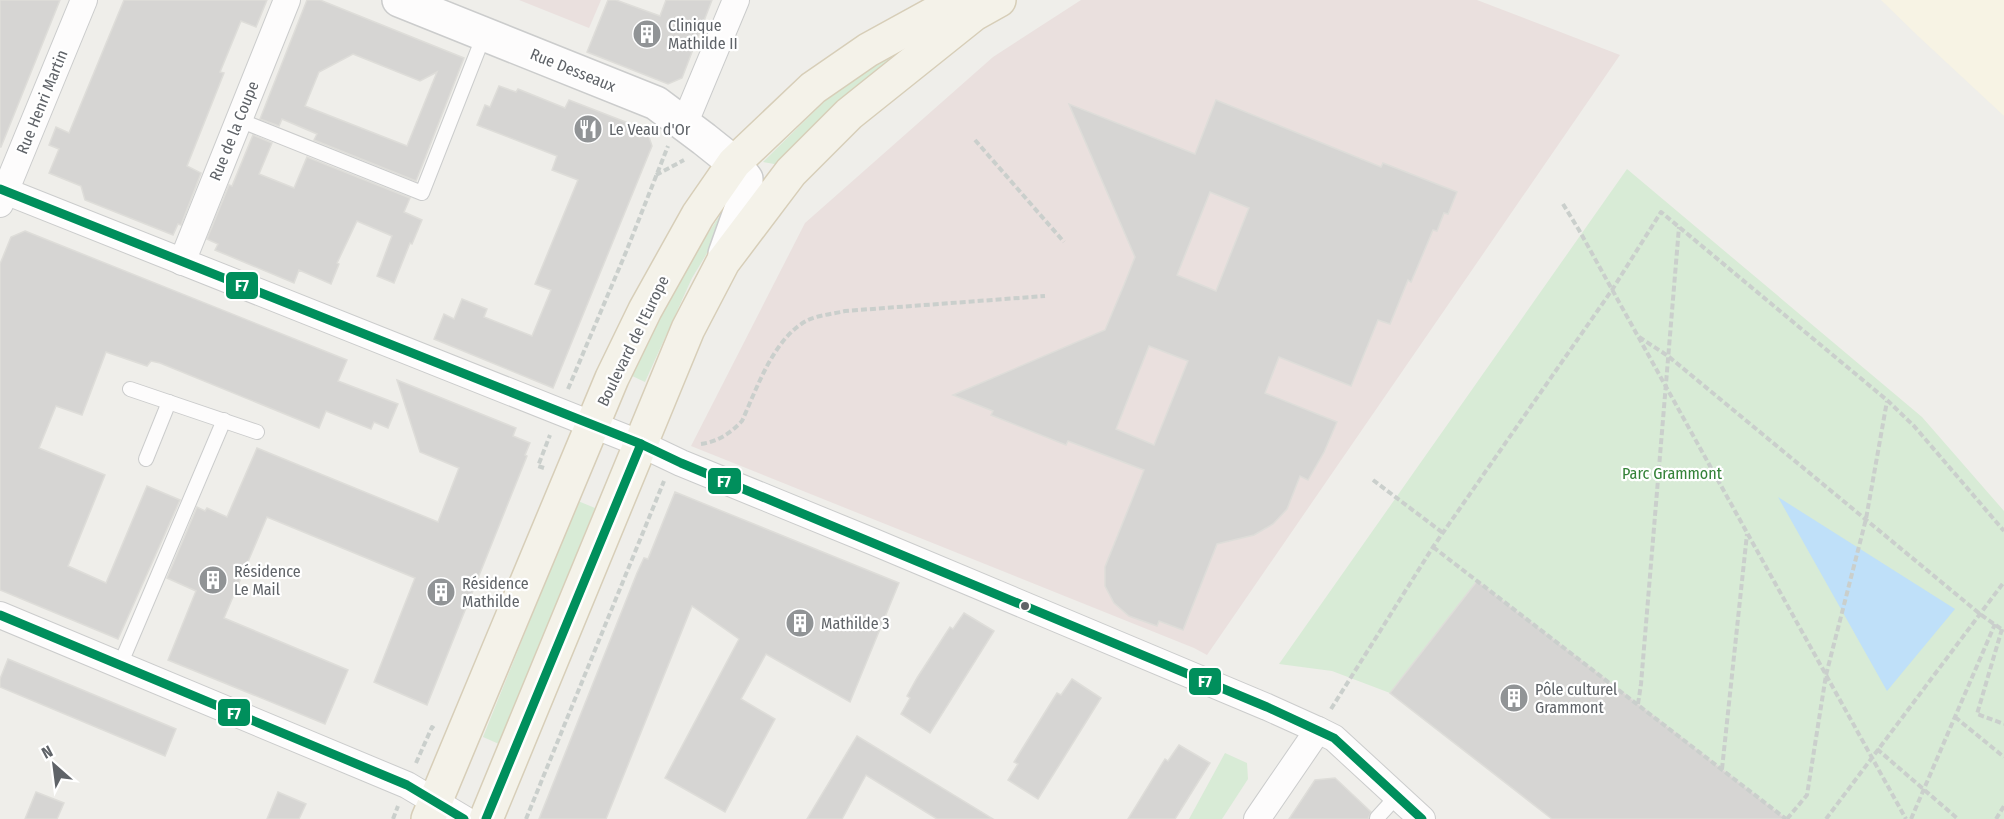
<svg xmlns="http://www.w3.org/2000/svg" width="2004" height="819" font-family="'Fira Sans Condensed',sans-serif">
  <rect width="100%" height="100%" fill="#efeeea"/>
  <polygon fill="#f7f3e4" points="1881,0 2004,0 2004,116 1918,36"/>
  <g fill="#eae0de">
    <polygon points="519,0 601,0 589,28"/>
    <polygon points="1081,0 1477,0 1620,55 1207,655 1194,648 691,446 805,223 993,57"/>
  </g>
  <g fill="#d8ebd6">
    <polygon points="924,30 782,170 774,164 763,162 838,88"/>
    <polygon points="1627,169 1922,417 2004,511 2004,819 1786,819 1477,581 1390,693 1332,671 1279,664"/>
    <polygon points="728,203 715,240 692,278 645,382 630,375 684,270"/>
    <polygon points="578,501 595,508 499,744 483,737"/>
    <polygon points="1225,753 1247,763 1248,779 1222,819 1189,819"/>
  </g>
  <polygon fill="#bfe0f9" points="1778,497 1955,609 1887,691"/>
  <g fill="#d6d5d3" stroke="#deddd9" stroke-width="1.5" fill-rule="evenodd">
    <polygon points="0,0 60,0 1,147 0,147"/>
    <polygon points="124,0 267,0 256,27 241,21 220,72 224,73 187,166 201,173 181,225 178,224 173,235 85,200 81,186 49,173 59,149 49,145 56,127 69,133"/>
    <path d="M307 0H320L464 58 416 181 314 140 317 134 282 119 279 126 260 119ZM353 54 420 81 437 72 407 146 305 106 319 72Z"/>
    <polygon points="608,0 616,0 660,16 666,0 712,0 682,78 668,84 587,52"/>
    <polygon points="499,86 516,92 518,89 565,108 569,100 623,121 647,131 652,146 553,388 434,339 444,314 454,319 462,299 487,309 484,317 532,336 551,290 535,284 578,180 552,170 557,156 477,125 485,105 490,107"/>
    <path d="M1216 100 1381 167 1383 163 1457 192 1448 214 1444 213 1437 231 1433 230 1411 282 1408 280 1390 324 1378 320 1351 386 1279 357 1265 393 1337 422 1324 452 1308 480 1300 476 1287 509 1273 524 1254 535 1217 544 1183 630 1159 621 1157 626 1129 616 1114 603 1105 586V567L1144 470 1068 441 1066 445 991 415 993 411 953 395 1105 330 1124 285 1135 257 1069 104 1195 154ZM1210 192 1249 208 1216 291 1177 275ZM1149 346 1188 361 1154 445 1116 429Z"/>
    <polygon points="253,135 272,143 259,174 294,188 307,157 410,198 404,212 422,220 412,244 410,243 394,283 377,276 392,236 357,221 337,263 339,264 331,284 299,270 294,283 215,250 218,244 207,239 229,185 232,186"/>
    <polygon points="25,231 347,360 338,381 398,404 388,428 374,422 371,429 326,411 319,428 160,363 151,361 147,366 106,352 82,415 56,406 39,448 105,475 68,566 106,583 147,486 180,500 118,639 0,590 0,264 11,237"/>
    <polygon points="397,380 516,428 513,436 530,443 525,455 527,456 427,705 374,682 415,578 267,517 224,618 348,670 325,724 168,660 196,591 167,578 197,507 205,511 207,508 227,517 257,448 438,522 459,468 420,452"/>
    <polygon points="675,492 899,583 850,702 766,654 741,699 775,719 725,812 665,778 739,639 692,606 606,819 539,819 637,573 644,558 648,559"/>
    <polygon points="1477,581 1638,704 1786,819 1552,819 1390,693"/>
    <polygon points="964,613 994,631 930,733 901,714 910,698 907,696 917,678 950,627 953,629"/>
    <polygon points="8,659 176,729 165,756 0,687 0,679"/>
    <polygon points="1072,679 1101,698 1038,799 1008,780 1018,764 1014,762 1057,693 1061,695"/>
    <polygon points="857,736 993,819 937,819 866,775 842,819 807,819"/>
    <polygon points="1179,745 1210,763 1175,819 1128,819 1165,759 1168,761"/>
    <polygon points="1335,778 1371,812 1368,819 1289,819 1315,780"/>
    <polygon points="36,792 64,803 57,819 25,819"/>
    <polygon points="278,792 306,804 299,819 267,819"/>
  </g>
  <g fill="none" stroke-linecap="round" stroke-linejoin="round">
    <g stroke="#cbcccc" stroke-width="16">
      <g id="service">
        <polyline points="239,120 422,193 484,35"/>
        <polyline points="130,389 257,432"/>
        <polyline points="146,459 169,402"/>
        <polyline points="120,665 224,420"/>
        <polyline points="1377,818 1397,796"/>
      </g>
    </g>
    <g stroke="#cbcccc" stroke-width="28">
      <g id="minor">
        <polyline points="682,123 688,115 736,0"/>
        <polyline points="0,189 641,444 681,463 874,542 1267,707 1318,730 1334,738 1422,819"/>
        <polyline points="0,204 84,0"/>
        <polyline points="182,262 287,0"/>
        <polyline points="0,615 407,785 464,819"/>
        <polyline points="1257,819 1318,730"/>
      </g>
    </g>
    <g stroke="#cbcccc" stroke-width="36">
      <polyline id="tertiary" points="399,0 656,103 704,139 734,163 746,179 746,195 725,254"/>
    </g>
    <g stroke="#d7ceb8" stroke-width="36">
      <g id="primary">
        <polyline points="428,819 612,378 645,310 698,215 734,163 813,88 868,50 959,0"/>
        <polyline points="486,819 688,329 723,262 791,172 849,114 974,14 999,0"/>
      </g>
    </g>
    <g stroke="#cacfcc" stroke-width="4" stroke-dasharray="6 3" stroke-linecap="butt">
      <polyline points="975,140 1064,242"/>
      <polyline points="656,175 684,160"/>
      <polyline points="1563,204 1579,230 1906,819"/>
      <polyline points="1639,337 1668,356 1980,614 2004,631"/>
      <polyline points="568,389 626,252 668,146"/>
      <path d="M701 444C717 442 731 433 742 421 757 388 774 337 808 320 819 315 833 314 845 311L1045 296"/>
      <polyline points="544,468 538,466 550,435"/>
      <polyline points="1373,480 1443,533"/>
      <polyline points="1433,547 1786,819"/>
      <polyline points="2002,629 1977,714 2004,724"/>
      <polyline points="1638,704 1641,684 1679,227"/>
      <polyline points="1331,709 1433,547 1612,290 1661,212 1888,401 1914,426 2004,531"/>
      <polyline points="1955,717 2004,757"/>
      <polyline points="1877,749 1958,819"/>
      <polyline points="416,763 432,727 436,730"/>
      <polyline points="1722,769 1747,534"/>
      <polyline points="393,819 398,806"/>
      <polyline points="526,819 664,481"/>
      <polyline points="1787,819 1807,795 1826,675 1866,519 1887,401"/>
      <polyline points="1826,819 2004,582"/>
      <polyline points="1911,819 1995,624"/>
      <polyline points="1996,819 2004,806"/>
    </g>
    <use href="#service" stroke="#fdfcfc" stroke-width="14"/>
    <use href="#minor" stroke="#fdfcfc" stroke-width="26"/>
    <use href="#tertiary" stroke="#fdfcfc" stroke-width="33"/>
    <use href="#primary" stroke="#f4f2e9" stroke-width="33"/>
    <g stroke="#fff" stroke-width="14">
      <g id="bus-1">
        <polyline points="0,189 641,444 681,463 1267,707 1334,738 1422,819"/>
        <polyline points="0,615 407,785 464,819"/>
        <polyline points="486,819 641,444"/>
      </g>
    </g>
    <use href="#bus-1" stroke="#008f5c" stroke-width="9"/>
  </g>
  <defs>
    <g id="building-disc" transform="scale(1.5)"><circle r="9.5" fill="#919496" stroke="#fff"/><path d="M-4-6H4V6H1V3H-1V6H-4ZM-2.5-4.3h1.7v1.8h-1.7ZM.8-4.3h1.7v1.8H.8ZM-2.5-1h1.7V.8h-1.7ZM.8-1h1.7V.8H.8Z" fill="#fff"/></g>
    <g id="restaurant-disc" transform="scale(1.5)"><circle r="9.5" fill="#919496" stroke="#fff"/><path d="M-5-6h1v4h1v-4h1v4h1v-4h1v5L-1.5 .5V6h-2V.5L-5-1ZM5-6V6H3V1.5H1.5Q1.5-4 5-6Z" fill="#fff"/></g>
  </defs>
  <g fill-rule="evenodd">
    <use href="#building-disc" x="647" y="34"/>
    <use href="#restaurant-disc" x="588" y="129"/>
    <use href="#building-disc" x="213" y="580"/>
    <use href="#building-disc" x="441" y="592"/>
    <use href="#building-disc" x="800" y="623"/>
    <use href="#building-disc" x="1514" y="698"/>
  </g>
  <circle fill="#5f6368" stroke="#fff" stroke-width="2" cx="1025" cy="606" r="5"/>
  <g text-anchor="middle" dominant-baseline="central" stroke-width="4.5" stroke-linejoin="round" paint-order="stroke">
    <g font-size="16" fill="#5f6368" stroke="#fff" text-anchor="start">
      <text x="668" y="25">Clinique<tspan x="668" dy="18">Mathilde II</tspan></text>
      <text x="609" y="129">Le Veau d'Or</text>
      <text x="234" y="571">Résidence<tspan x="234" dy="18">Le Mail</tspan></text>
      <text x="462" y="583">Résidence<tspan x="462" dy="18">Mathilde</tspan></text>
      <text x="821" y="623">Mathilde 3</text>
      <text x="1535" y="689">Pôle culturel<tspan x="1535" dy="18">Grammont</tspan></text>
    </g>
    <g font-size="16" fill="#5f6368" stroke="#fff">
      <text transform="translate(573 70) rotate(22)">Rue Desseaux</text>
      <text transform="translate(42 102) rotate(-68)">Rue Henri Martin</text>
      <text transform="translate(234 131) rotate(-68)">Rue de la Coupe</text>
      <text transform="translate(633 341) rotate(-64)">Boulevard de l'Europe</text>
    </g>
    <g font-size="16" fill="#348238" stroke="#fff">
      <text x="1672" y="473">Parc Grammont</text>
    </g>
  </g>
  <g stroke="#fff" stroke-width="2">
    <rect x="225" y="271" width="34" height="29" rx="6" fill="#008f5c"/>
    <rect x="707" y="467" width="35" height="28" rx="6" fill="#008f5c"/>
    <rect x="1188" y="667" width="34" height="29" rx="6" fill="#008f5c"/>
    <rect x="217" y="698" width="34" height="29" rx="6" fill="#008f5c"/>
  </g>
  <g font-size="16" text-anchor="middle" font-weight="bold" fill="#fff">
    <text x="242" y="291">F7</text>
    <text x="724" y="487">F7</text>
    <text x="1205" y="687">F7</text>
    <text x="234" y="719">F7</text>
  </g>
  <g transform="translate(54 765) rotate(332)" stroke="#ffffff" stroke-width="4.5" paint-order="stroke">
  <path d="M0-4.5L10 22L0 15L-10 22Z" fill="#5f6368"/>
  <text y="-9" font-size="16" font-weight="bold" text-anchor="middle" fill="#5f6368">N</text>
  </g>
</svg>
